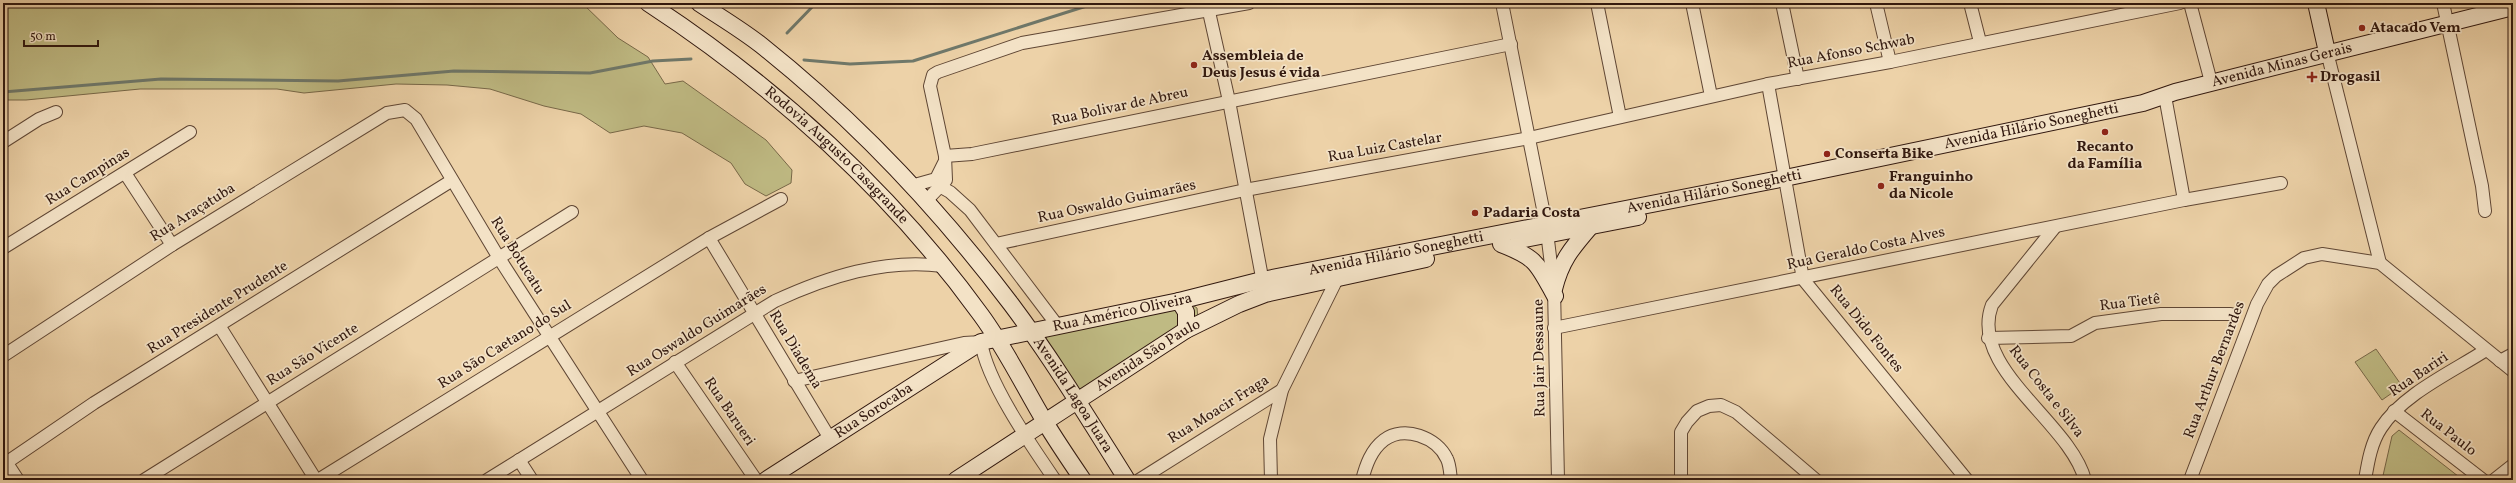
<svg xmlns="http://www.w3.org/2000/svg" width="2516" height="483" font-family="Vollkorn,serif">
  <rect width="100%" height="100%" fill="#edd2a8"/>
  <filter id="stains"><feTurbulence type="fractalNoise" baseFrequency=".005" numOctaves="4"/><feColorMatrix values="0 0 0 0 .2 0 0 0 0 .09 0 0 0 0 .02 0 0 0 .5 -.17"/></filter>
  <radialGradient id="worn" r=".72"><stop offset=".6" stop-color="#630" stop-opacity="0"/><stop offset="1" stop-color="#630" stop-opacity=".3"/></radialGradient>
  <g fill="#bfba83" stroke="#786848">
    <polygon points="3,3 582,3 618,38 648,57 665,84 683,81 766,140 792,170 791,183 766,196 745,184 731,163 682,133 644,126 610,133 581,114 544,106 490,89 447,85 396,84 304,93 277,89 140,89 26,100 3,100"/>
    <polygon points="1191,304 1197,308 1198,318 1080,392 1045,340 1048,335"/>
    <polygon points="2376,349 2402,386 2382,400 2355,362"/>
    <polygon points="2399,430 2463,480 2382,480 2392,436"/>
  </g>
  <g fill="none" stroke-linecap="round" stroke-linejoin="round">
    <g stroke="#6f786a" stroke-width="3">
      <polyline points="787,33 816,3"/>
      <polyline points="804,60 850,64 913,61 1096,3"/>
      <polyline points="3,92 161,79 338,81 454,71 590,73 653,61 691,59"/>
    </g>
    <g stroke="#5f4634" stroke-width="14">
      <g id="street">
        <polyline points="1207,3 1229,101 1264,288"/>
        <polyline points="1502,3 1546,224 1554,289 1558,480"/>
        <polyline points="1597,3 1620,117"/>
        <polyline points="1692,3 1711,96"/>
        <polyline points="1782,3 1798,79"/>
        <polyline points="1876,3 1890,62"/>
        <polyline points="1970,3 1980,42"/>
        <polyline points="2190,3 2211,82"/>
        <polyline points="2443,3 2482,186 2485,211"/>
        <polyline points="2327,52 2380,263"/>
        <polyline points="1768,84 1803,279 1967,480"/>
        <polyline points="2165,96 2184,200"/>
        <polyline points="3,142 39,119 56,112"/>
        <polyline points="945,156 972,154 1511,44"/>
        <polyline points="125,173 172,245"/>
        <polyline points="911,186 936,179 944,163"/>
        <polyline points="941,187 950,192 970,210 1057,325"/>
        <polyline points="925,202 946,180 945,156 930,86 933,75 938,72 1022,43 1249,3"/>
        <path d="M2055 227 1992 305C1968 368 2070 422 2085 480"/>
        <polyline points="709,238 829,437"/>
        <polyline points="996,244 1245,190 1529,138 1768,84 1890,62 2180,3"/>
        <polyline points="3,248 190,132"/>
        <polyline points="220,327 316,480"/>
        <polyline points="1554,328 2184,200 2281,183"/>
        <polyline points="1988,338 2071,336 2095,323 2161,314 2231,314"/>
        <polyline points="3,356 172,245 387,113 405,110 416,119 499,258 642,480"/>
        <polyline points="2500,361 2513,354"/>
        <polyline points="675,362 756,480"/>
        <path d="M794 381 964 343 981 342C987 382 1031 445 1055 480"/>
        <polyline points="2394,411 2483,480"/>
        <polyline points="3,457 18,480"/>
        <polyline points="519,460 532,480"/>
        <polyline points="3,465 94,403 451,181"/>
        <polyline points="144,480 572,212"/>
        <polyline points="318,480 709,238 781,199"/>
        <path d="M487 480 775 301C827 277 885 258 943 266"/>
        <polyline points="1139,480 1282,390"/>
        <polyline points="1271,480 1270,439 1282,390 1337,279 1336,273"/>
        <path d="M1362 480C1366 465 1371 450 1384 440 1404 425 1437 437 1447 459 1450 465 1450 473 1451 480"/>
        <polyline points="1681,480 1681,432 1687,422 1697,411 1709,406 1721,405 1736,412 1816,480"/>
        <polyline points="2190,480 2257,304 2268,284 2276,276 2304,258 2322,254 2380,263 2513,371"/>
        <path d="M2365 480C2368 462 2371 443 2381 428 2403 394 2452 372 2486 350"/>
        <polyline points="2494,480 2513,465"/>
      </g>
    </g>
    <g stroke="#30170e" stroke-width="18">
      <g id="secondary">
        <path id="s1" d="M648 3C775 86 892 192 981 315 1006 349 1024 387 1045 422 1057 442 1070 461 1083 480"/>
        <path id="s2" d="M699 3C720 17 742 30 761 45 854 119 939 209 1011 304 1053 360 1090 421 1127 480"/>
        <polyline points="2316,3 2327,52"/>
        <polyline points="1519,240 1638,217"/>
        <path d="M1501 244C1537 258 1537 263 1555 296"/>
        <path d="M1554 289C1561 261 1571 249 1590 227"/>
        <polyline points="1179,301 1186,312 1186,330"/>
        <path id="s3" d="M766 480 981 342 1179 301 1262 280 1785 178 2143 103 2175 92 2513 7"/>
        <path id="s4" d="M956 480 1186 330 1239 304 1265 294 1426 259"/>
      </g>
    </g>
    <use href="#street" stroke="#f3e2c6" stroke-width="12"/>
    <use href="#secondary" stroke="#f3e2c6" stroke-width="16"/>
  </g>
  <g fill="#8f2418" stroke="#f3e2c6" stroke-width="1.5">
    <circle cx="2362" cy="28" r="4"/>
    <circle cx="1194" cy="65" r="4"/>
    <path d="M2310 71h4v4h4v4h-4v4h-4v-4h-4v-4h4z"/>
    <circle cx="2105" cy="132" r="4"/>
    <circle cx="1827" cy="154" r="4"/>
    <circle cx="1881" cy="186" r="4"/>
    <circle cx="1475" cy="213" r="4"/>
  </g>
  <g text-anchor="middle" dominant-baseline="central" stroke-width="3.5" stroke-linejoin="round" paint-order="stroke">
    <g font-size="15" font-weight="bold" fill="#30170e" stroke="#f3e2c6" text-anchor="start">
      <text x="2370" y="28">Atacado Vem</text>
      <text x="1202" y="56">Assembleia de<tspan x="1202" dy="17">Deus Jesus é vida</tspan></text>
      <text x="2320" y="77">Drogasil</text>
      <text x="2105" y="147" text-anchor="middle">Recanto<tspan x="2105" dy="17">da Família</tspan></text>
      <text x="1835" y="154">Conserta Bike</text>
      <text x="1889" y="177">Franguinho<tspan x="1889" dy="17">da Nicole</tspan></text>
      <text x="1483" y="213">Padaria Costa</text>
    </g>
    <g font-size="15" fill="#30170e" stroke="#f3e2c6">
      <text transform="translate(1851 52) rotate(-11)">Rua Afonso Schwab</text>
      <text stroke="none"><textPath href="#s3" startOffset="1586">Avenida Minas Gerais</textPath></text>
      <text transform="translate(1120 107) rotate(-12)">Rua Bolivar de Abreu</text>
      <text stroke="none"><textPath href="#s3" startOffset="1328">Avenida Hilário Soneghetti</textPath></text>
      <text transform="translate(1385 148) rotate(-10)">Rua Luiz Castelar</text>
      <text stroke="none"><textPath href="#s1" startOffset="243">Rodovia Augusto Casagrande</textPath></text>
      <text transform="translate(88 177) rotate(-32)">Rua Campinas</text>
      <text stroke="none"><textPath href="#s3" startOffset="1004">Avenida Hilário Soneghetti</textPath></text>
      <text transform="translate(1117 202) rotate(-12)">Rua Oswaldo Guimarães</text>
      <text transform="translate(193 213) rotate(-32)">Rua Araçatuba</text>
      <text transform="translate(1866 249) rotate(-12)">Rua Geraldo Costa Alves</text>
      <text stroke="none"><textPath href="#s3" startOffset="680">Avenida Hilário Soneghetti</textPath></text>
      <text transform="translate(517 256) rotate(58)">Rua Botucatu</text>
      <text transform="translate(2130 303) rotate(-7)">Rua Tietê</text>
      <text transform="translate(218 308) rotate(-32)">Rua Presidente Prudente</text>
      <text stroke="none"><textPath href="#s3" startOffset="400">Rua Américo Oliveira</textPath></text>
      <text transform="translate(1866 329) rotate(51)">Rua Dido Fontes</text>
      <text transform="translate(697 331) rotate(-32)">Rua Oswaldo Guimarães</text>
      <text transform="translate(505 345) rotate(-32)">Rua São Caetano do Sul</text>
      <text transform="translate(795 350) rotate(59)">Rua Diadema</text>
      <text transform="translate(313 355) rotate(-32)">Rua São Vicente</text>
      <text stroke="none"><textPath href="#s4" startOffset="229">Avenida São Paulo</textPath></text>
      <text transform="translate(1540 358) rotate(-91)">Rua Jair Dessaune</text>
      <text transform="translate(2215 370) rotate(-69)">Rua Arthur Bernardes</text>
      <text transform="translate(2419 375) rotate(-34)">Rua Bariri</text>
      <text transform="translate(2046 392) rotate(52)">Rua Costa e Silva</text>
      <text stroke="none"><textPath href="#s2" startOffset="546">Avenida Lagoa Juara</textPath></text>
      <text stroke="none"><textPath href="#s3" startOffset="128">Rua Sorocaba</textPath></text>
      <text transform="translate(1219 410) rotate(-32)">Rua Moacir Fraga</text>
      <text transform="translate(729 412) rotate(56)">Rua Barueri</text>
      <text transform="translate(2448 433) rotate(38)">Rua Paulo</text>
    </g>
  </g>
  <rect width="2516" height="483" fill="none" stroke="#edd2a8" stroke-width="16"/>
  <rect x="4" y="4" width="2508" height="475" fill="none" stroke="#30170e" stroke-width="2"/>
  <rect x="8" y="8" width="2500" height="467" fill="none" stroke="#30170e"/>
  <path d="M24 40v6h74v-6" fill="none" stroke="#30170e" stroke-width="2"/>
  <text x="30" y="40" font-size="12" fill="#30170e" stroke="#f3e2c6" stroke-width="3" paint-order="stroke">50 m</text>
  <rect width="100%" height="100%" filter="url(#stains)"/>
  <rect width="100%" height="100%" fill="url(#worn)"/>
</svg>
